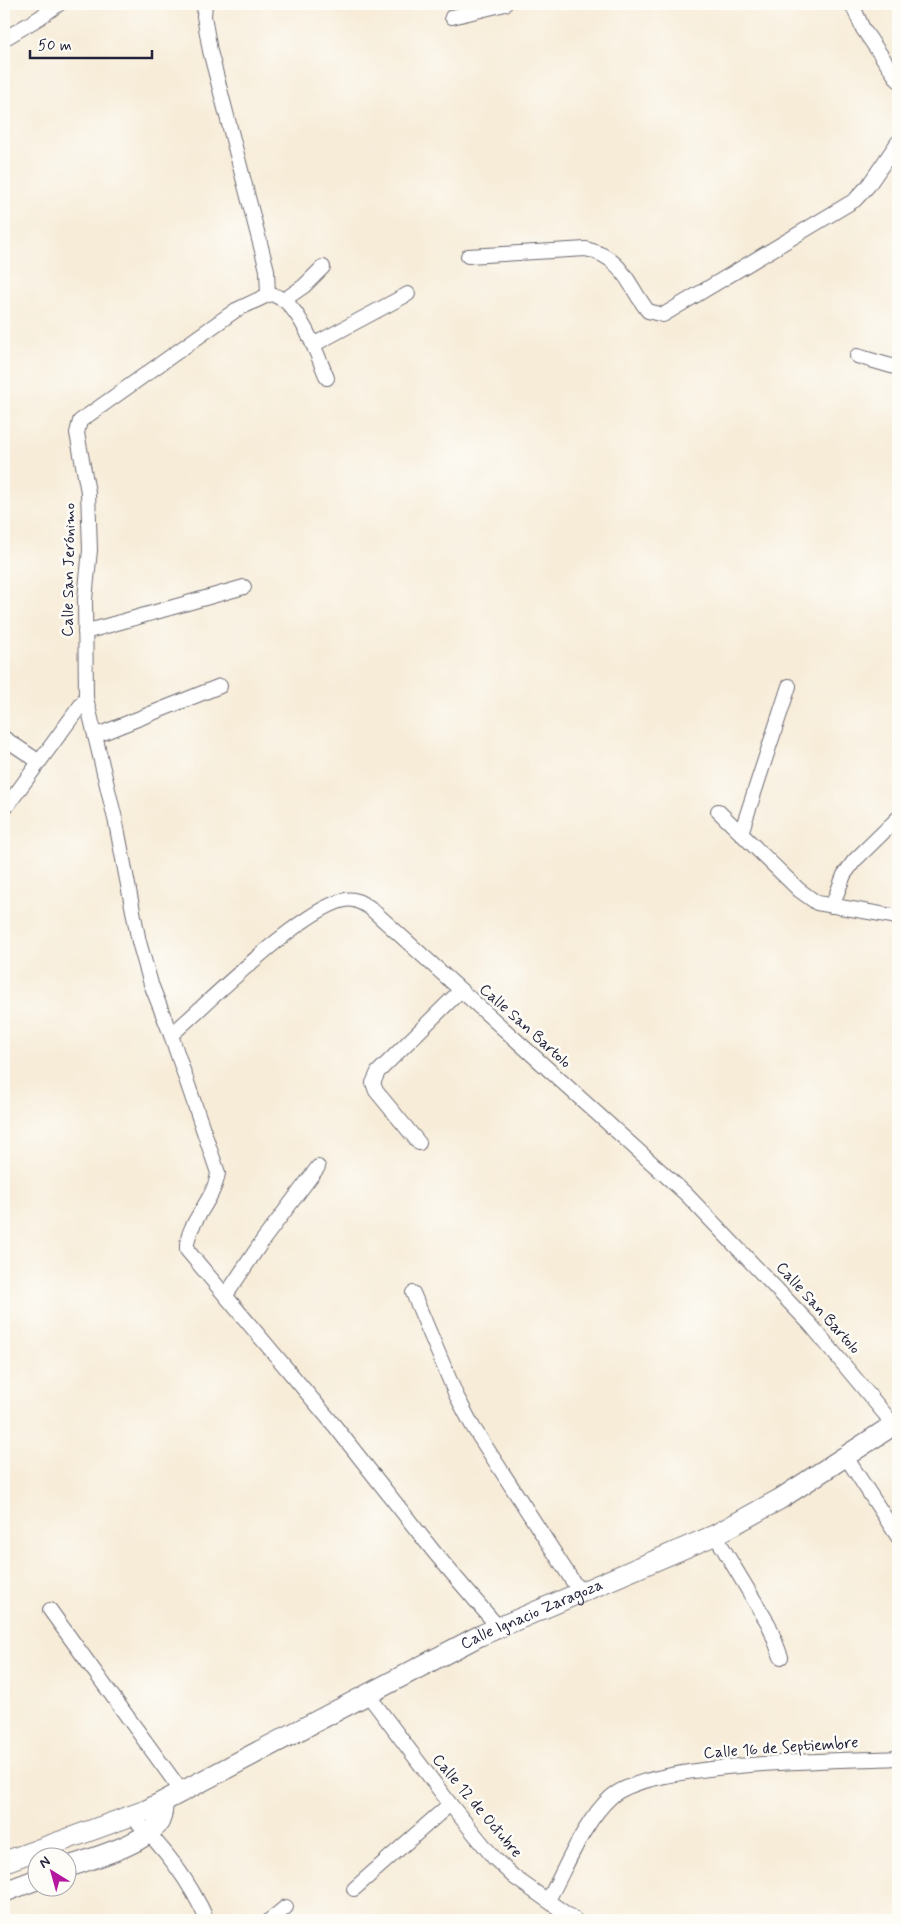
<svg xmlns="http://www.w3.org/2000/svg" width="902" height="1924" font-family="Mynerve,sans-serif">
  <rect width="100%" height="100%" fill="#fdfcf7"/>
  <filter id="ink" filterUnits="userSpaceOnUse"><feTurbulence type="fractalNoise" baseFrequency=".02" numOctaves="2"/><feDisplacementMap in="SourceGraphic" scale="10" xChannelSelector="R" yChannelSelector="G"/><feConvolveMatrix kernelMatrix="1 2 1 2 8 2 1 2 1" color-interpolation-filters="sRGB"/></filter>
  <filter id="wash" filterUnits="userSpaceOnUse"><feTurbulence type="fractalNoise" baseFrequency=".0096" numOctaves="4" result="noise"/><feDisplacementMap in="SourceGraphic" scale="20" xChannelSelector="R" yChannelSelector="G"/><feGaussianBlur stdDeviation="1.12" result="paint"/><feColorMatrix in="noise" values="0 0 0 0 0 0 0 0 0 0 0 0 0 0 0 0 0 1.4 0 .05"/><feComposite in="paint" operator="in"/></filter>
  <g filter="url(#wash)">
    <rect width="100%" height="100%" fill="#f7ecd8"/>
  </g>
  <g filter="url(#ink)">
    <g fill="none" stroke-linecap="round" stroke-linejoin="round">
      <g stroke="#6d6972" stroke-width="16">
        <g id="street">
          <polyline points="205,4 204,16 210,51 267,270 268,295"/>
          <polyline points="852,4 863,29 898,80"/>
          <polyline points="452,17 505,4"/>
          <polyline points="4,39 39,18 59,4"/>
          <path d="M468 256 586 249C624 258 627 284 648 311L663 315 855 200 868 186 898 142"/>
          <path d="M268 295 236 310 80 421 77 433 88 492 90 550 85 599 86 698 116 823 139 942 151 984 171 1035 218 1173C214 1202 185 1224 187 1250L334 1425 434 1552 499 1628"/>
          <polyline points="276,296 284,300 304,286 323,267"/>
          <path d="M284 300C304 317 317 354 327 378"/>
          <polyline points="313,345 408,294"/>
          <polyline points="857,356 898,368"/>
          <polyline points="85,632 244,587"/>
          <polyline points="95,736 220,686"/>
          <polyline points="4,738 38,761"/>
          <polyline points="4,810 86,698"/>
          <polyline points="718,811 799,890 817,903 898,917"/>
          <polyline points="741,833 789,686"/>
          <polyline points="832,906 844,875 854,861 898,818"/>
          <path d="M171 1035C208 1003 301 909 345 900 355 898 361 903 369 907L686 1194 810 1324 894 1425"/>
          <polyline points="419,1143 376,1091 373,1083 378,1072 460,991"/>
          <polyline points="413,1293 456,1395 473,1427 581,1594"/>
          <polyline points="226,1295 263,1240 318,1167"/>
          <polyline points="846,1457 898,1537"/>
          <polyline points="715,1535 769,1625 781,1657"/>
          <polyline points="50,1610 182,1792"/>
          <polyline points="369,1696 450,1804 494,1858 514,1877 575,1920"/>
          <path d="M132 1817C164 1847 189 1879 207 1920"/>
          <polyline points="354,1889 450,1804"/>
          <path d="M548 1900C566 1868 584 1821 611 1797 652 1761 839 1761 898 1758"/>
          <polyline points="270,1920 286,1907"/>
        </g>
      </g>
      <g stroke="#6d6972" stroke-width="22">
        <g id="secondary">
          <path id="s1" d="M4 1862 147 1810 479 1636 715 1535 780 1499 898 1422"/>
          <path d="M68 1867C92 1858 140 1846 157 1825 162 1819 162 1811 163 1803"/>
          <polyline points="4,1892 38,1879"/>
        </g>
      </g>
      <use href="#street" stroke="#fff" stroke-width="14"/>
      <use href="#secondary" stroke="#fff" stroke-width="20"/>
    </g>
  </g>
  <g text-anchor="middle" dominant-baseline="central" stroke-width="5" stroke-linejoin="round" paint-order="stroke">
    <g font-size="16" fill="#22223b" stroke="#fdfcf7">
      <text transform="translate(69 570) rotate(-89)">Calle San Jerónimo</text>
      <text transform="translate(525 1026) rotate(42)">Calle San Bartolo</text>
      <text transform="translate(818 1308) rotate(48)">Calle San Bartolo</text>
      <text stroke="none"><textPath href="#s1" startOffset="584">Calle Ignacio Zaragoza</textPath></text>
      <text transform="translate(781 1748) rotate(-4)">Calle 16 de Septiembre</text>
      <text transform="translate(477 1806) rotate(50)">Calle 12 de Octubre</text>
    </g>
  </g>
  <rect width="902" height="1924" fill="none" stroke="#fdfcf7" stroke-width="20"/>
  <g transform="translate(52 1872) rotate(323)"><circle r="24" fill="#fdfcf7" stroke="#a5a5ac"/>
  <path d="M0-4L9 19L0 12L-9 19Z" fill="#b5179e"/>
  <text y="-8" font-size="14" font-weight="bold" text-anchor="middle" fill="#22223b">N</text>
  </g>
  <path d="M30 50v8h122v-8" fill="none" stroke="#22223b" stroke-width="2.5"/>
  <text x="38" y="50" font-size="15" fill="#22223b" stroke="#fdfcf7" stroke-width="4" paint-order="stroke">50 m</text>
</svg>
